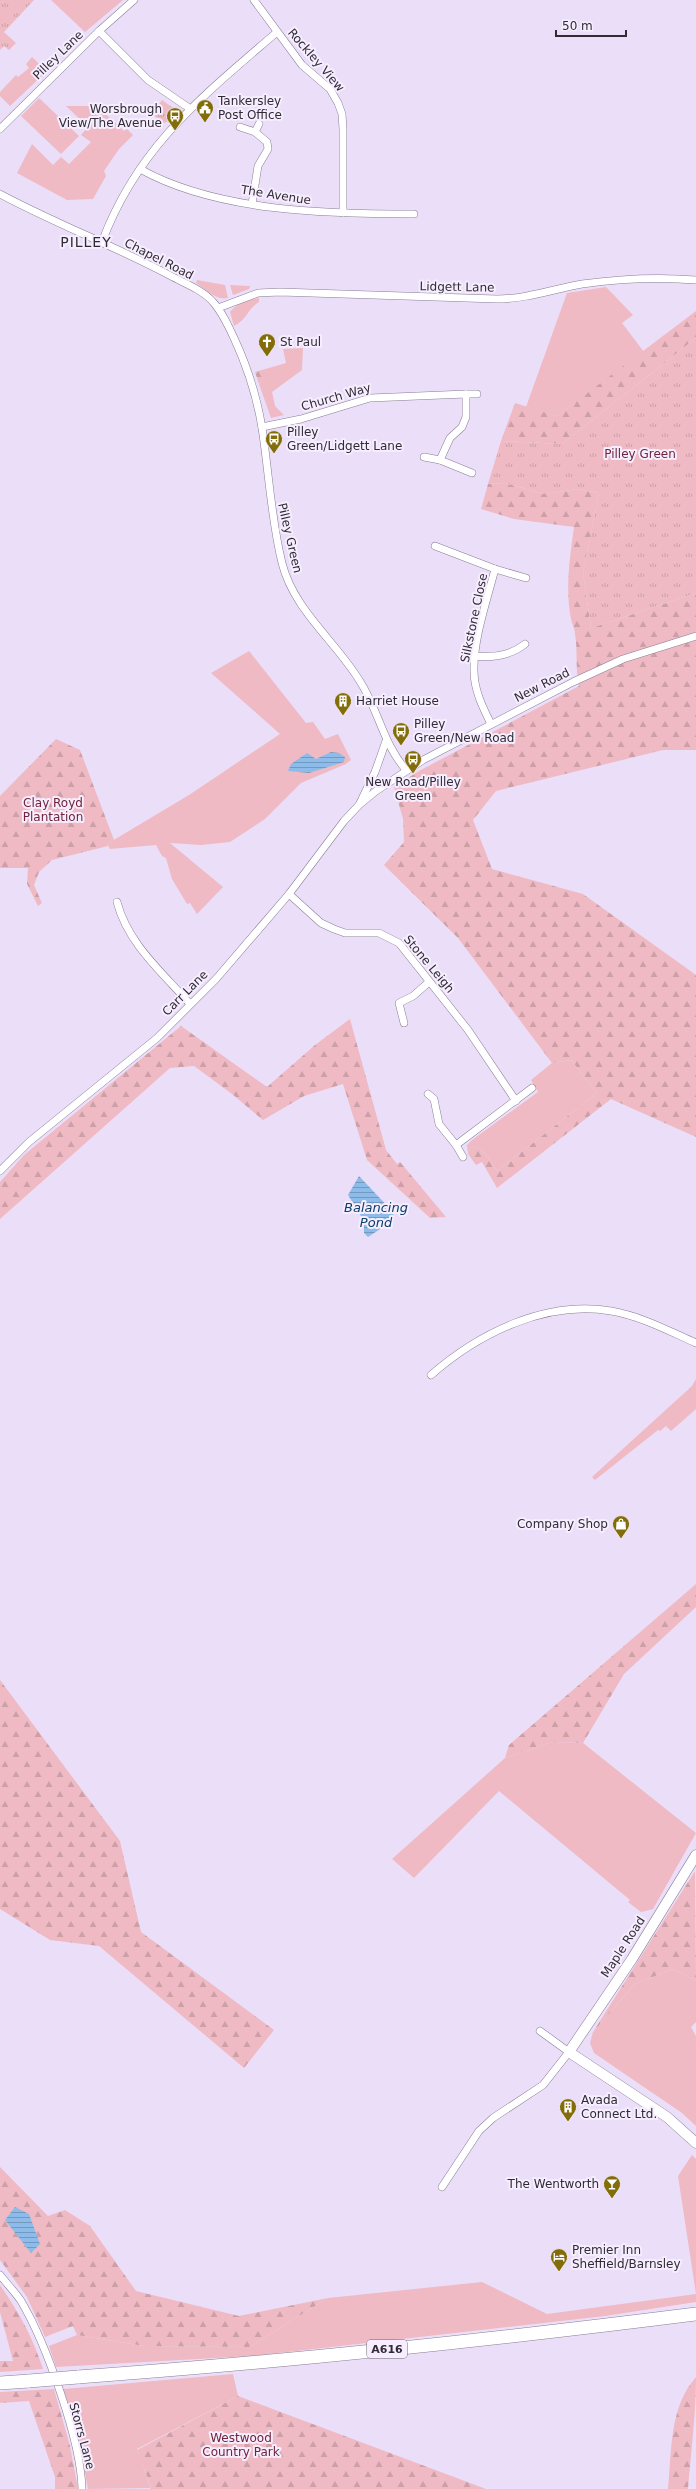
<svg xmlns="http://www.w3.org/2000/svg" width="696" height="2489" font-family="'DejaVu Sans',sans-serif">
  <defs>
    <pattern id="forest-firs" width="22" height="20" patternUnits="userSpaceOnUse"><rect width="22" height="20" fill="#efbac3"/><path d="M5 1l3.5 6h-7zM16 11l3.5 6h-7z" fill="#cda0a8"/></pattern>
    <pattern id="park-tufts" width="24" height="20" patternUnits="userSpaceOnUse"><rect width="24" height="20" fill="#efbac3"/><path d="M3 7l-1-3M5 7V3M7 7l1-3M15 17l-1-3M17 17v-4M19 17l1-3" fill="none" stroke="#cda0a8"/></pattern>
    <pattern id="water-rules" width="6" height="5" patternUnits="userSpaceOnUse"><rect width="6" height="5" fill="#8ebcea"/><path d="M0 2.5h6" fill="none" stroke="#7499be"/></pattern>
  </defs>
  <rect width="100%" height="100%" fill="#ebdef9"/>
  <g fill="#efbac3">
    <polygon points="51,0 123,0 85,32"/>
    <polygon points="32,57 47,71 10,106 0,96 0,92 16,75 18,77 29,68 26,64"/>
    <polygon points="39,98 79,136 61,154 21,116"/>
    <polygon points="66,106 97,106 124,131 127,129 133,135 119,149 104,171 106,176 93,199 67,200 17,173 32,144 53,165 61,157 69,164 91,142 81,135 88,127"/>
    <path d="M197 280 225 285 228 298C216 301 206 289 196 283Z"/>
    <polygon points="230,285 250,286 249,289 233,295"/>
    <polygon points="606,287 633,315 622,323 644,352 557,416 526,407 567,293"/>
    <path d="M259 298V302C247 309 248 319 234 326L230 312C237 303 247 300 259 298Z"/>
    <polygon points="303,348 302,370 272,392 275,406 284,415 271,418 259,384 286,363 283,349"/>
    <polygon points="249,651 306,723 313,722 325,739 338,734 351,760 346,764 301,783 265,819 230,842 201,845 170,843 223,887 197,914 190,903 187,904 172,879 166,858 162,856 156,845 110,849 107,844 189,795 280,734 211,673"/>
    <polygon points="571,1060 597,1093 497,1171 485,1153 476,1146 470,1148 468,1154 467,1145 472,1140 538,1092 531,1080 552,1063"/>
    <polygon points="696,1379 696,1409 671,1431 666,1426 660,1431 658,1430 595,1480 592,1477 692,1386"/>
    <polygon points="552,1742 583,1743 696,1833 653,1909 641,1912 628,1902 630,1900 499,1791 414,1878 392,1859 505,1758"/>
    <polygon points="673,1969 696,1981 696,2022 691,2027 696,2036 696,2126 682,2113 594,2053 590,2043 593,2032 635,1984"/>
    <polygon points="692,2155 696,2159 696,2302 605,2316 251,2356 56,2367 49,2346 77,2335 144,2346 249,2347 328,2298 482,2282 547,2314 696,2294 678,2176"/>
    <polygon points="233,2374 238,2396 137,2449 151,2488 88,2489 76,2425 63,2389"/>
  </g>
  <g fill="url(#forest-firs)">
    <polygon points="696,311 696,338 562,444 501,441 515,403 557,416"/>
    <polygon points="286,363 287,365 259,384 255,372"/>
    <path d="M504 483 545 494 578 489 599 493 583 573 591 628 696 593V750H663L496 791 473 820 492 869 583 894 696 975V1137L611 1099 497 1188 482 1162 476 1165 468 1154 470 1148 476 1146 485 1153 497 1171 597 1093 571 1060 552 1063 458 938 384 865 404 842 403 819 394 787 419 771 579 686C575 668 578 651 575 634 575 629 572 624 571 619 565 589 570 556 574 527L514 519 481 509 488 484Z"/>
    <polygon points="56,739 80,750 114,840 107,844 108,846 52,860 39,872 34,885 42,903 38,906 27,884 28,868 0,868 0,796"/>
    <polygon points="350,1019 386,1150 397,1164 400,1162 446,1217 430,1218 367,1160 343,1084 304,1096 263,1120 232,1094 194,1066 170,1068 0,1219 0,1182 24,1155 181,1026 267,1087 315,1045"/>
    <polygon points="696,1584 696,1607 624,1674 583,1743 552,1742 505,1758 509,1745"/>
    <polygon points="0,1680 120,1841 141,1932 274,2030 244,2068 99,1946 50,1940 0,1909"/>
    <polygon points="695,1871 696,1981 673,1969 635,1984 593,2032"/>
    <polygon points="0,2167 48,2216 65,2210 90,2226 136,2291 239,2316 328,2298 249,2347 144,2346 77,2335 73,2326 45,2337 27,2297 0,2260"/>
    <path d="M0 2285C19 2312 33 2338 43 2369L0 2372V2361H13L0 2312Z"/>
    <path d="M696 2377C696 2414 691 2451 688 2489H668C672 2450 669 2408 696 2377Z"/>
    <polygon points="54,2389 70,2446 78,2489 55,2489 55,2477 29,2401 0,2403 0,2392"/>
    <polygon points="238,2396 486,2489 150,2489 151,2487 137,2450"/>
  </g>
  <g fill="url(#park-tufts)">
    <polygon points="0,0 34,0 4,32 16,43 9,50 4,46 0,50"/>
    <polygon points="162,100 172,107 174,112 167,122 163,123 152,114"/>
    <polygon points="696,338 696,593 591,628 583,573 599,493 578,489 545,494 504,483 488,484 501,441 562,444"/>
  </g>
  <g fill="url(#water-rules)">
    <polygon points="331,752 339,753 345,757 344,762 309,773 288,771 291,764 307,753 316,759"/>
    <polygon points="359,1176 393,1212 394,1220 368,1237 364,1233 364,1221 348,1195"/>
    <polygon points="15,2207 29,2214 40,2244 31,2253 5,2220"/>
  </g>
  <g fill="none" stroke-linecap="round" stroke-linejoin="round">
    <g stroke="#897d95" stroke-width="8">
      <g id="street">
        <polyline points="254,0 302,65 330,89 338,103 342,114 343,129 343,213"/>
        <polyline points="99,31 148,80 189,108"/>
        <polyline points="240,127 255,132 267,142 268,149 258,166 252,204"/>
        <polyline points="0,129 99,31 134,0"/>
        <polyline points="255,132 259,124"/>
        <path d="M140 169C217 212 328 214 414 214"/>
        <path d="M0 194C56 224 115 246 171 276 184 283 203 290 213 302 222 312 228 325 234 338 247 366 257 397 262 428 269 473 271 519 282 563 294 611 337 642 361 683 379 712 383 743 406 770"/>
        <path d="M102 242C138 146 202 97 277 32"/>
        <path d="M218 308 258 293 280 292 497 299C526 299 554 289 582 284 618 279 660 277 696 280"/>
        <polyline points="466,394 477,394"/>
        <polyline points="262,427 301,419 370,398 466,394 466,417 462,427 450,438 440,460 472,473"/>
        <polyline points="424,457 440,460"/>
        <polyline points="435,546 495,569"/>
        <path d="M474 656C493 658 510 656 525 644"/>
        <path d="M491 724C483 708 474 690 474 671 473 640 487 600 495 569L526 578"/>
        <polyline points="360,803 375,772 386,741"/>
        <polyline points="289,894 321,923 334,929 345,933 379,933 399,943 468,1030 516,1101"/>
        <path d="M117 902C128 944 162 972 190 1004"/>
        <polyline points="404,1023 399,1003 413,996 429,982"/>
        <polyline points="428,1094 434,1099 439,1124 456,1145"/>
        <polyline points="463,1157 456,1145 532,1088"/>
        <polyline points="0,1171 29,1142 157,1038 216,979 289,894 344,821 359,805 376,791 423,760 573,682 623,659 696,636"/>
        <path d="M431 1375C479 1333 546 1300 611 1311 641 1316 669 1331 696 1343"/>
        <polyline points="442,2187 479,2131 493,2118 543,2085 569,2052 540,2031"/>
        <path d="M0 2275C7 2284 15 2292 21 2301 46 2343 81 2441 82 2489"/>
      </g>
    </g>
    <g stroke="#897d95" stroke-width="11">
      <polyline id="secondary" points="696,1855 632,1959 569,2052 667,2117 696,2143"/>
    </g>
    <g stroke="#897d95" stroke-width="14">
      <g id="highway">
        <path d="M78 2377C284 2362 490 2340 696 2314"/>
        <polyline points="0,2383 29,2381"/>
      </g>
    </g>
    <use href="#street" stroke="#fff" stroke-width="7"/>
    <use href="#secondary" stroke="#fff" stroke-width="10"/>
    <use href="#highway" stroke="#fff" stroke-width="13"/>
    <g stroke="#897d95" stroke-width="14" stroke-linecap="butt">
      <polyline id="highway-bridge" points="29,2381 78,2377"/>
    </g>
    <use href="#highway-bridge" stroke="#fff" stroke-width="13"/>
  </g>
  <defs>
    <g id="civic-pin" transform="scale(0.9)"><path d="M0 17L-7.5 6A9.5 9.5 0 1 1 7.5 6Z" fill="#826d0a" stroke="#f6eefe"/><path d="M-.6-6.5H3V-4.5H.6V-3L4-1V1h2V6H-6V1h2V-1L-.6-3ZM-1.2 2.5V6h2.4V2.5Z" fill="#fff"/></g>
    <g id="bus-pin" transform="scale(0.9)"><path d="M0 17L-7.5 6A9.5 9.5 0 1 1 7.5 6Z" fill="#826d0a" stroke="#f6eefe"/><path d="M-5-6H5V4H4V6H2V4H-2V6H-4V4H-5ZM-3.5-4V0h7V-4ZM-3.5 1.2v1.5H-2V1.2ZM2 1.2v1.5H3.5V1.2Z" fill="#fff"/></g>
    <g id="church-pin" transform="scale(0.9)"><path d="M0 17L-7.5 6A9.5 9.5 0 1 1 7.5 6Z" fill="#826d0a" stroke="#f6eefe"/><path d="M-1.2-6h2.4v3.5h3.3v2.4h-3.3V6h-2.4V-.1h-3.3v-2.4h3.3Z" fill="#fff"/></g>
    <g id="building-pin" transform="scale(0.9)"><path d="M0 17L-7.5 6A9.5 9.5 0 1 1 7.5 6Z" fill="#826d0a" stroke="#f6eefe"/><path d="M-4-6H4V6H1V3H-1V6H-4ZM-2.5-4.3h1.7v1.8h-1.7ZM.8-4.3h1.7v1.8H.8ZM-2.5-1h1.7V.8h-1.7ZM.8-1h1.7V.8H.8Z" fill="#fff"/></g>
    <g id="shop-pin" transform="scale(0.9)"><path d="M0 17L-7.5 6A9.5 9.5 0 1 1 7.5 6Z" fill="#826d0a" stroke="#f6eefe"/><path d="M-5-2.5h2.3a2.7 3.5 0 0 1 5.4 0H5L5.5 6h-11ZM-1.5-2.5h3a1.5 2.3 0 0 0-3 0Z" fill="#fff"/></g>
    <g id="bar-pin" transform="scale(0.9)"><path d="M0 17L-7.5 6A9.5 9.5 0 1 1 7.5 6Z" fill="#826d0a" stroke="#f6eefe"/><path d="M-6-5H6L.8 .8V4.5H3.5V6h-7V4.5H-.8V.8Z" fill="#fff"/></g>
    <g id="hotel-pin" transform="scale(0.9)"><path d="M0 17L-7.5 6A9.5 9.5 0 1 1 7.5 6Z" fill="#826d0a" stroke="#f6eefe"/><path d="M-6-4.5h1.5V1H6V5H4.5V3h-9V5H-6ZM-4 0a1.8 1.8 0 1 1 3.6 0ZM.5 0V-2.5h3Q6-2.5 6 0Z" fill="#fff"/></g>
  </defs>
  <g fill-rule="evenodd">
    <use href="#civic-pin" x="205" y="108"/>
    <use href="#bus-pin" x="175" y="116"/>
    <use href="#church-pin" x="267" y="342"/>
    <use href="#bus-pin" x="274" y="439"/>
    <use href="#building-pin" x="343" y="701"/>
    <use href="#bus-pin" x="401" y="731"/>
    <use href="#bus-pin" x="413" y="759"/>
    <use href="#shop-pin" x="621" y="1524"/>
    <use href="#building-pin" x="568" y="2107"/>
    <use href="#bar-pin" x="612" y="2184"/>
    <use href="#hotel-pin" x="559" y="2257"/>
  </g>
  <g text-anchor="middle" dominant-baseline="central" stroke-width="4" stroke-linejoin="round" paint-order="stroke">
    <rect fill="#f6eefe" stroke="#6b6671" stroke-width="1" x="367" y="2340" width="40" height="18" rx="3"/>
    <g font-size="11" font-weight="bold" fill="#302b35">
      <text x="387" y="2349">A616</text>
    </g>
    <g font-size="12" fill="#302b35" stroke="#f6eefe">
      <text transform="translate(58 55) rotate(-44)">Pilley Lane</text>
      <text transform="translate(316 60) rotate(49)">Rockley View</text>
      <text transform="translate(276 195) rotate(9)">The Avenue</text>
      <text transform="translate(159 259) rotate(27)">Chapel Road</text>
      <text transform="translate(457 287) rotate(1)">Lidgett Lane</text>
      <text transform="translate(336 397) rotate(-16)">Church Way</text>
      <text transform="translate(290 538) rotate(77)">Pilley Green</text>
      <text transform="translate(474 618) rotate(-78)">Silkstone Close</text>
      <text transform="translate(542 685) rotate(-27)">New Road</text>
      <text transform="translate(429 964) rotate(50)">Stone Leigh</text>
      <text transform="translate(185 993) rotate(-45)">Carr Lane</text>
      <text transform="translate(623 1947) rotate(-57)">Maple Road</text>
      <text transform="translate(82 2436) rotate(75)">Storrs Lane</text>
    </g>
    <g font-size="12" fill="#302b35" stroke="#f6eefe" text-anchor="start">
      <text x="218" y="101">Tankersley<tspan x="218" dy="14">Post Office</tspan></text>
      <text x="162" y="109" text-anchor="end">Worsbrough<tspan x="162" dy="14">View/The Avenue</tspan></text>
      <text x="280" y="342">St Paul</text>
      <text x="287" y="432">Pilley<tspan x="287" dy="14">Green/Lidgett Lane</tspan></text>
      <text x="356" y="701">Harriet House</text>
      <text x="414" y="724">Pilley<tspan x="414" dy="14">Green/New Road</tspan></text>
      <text x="413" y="782" text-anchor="middle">New Road/Pilley<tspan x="413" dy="14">Green</tspan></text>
      <text x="608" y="1524" text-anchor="end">Company Shop</text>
      <text x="581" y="2100">Avada<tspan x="581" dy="14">Connect Ltd.</tspan></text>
      <text x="599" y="2184" text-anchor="end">The Wentworth</text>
      <text x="572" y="2250">Premier Inn<tspan x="572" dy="14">Sheffield/Barnsley</tspan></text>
    </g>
    <g font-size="12" fill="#712339" stroke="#f6eefe">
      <text x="640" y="454">Pilley Green</text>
      <text x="53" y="803">Clay Royd<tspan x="53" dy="14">Plantation</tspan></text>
      <text x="241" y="2438">Westwood<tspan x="241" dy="14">Country Park</tspan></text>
    </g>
    <g font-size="13" font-style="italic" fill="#0a3f69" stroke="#f6eefe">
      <text x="376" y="1207">Balancing<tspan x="376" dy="15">Pond</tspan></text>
    </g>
    <g font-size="14" letter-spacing="1" fill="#302b35" stroke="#f6eefe">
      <text x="86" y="242">PILLEY</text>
    </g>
  </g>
  <path d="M556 30v6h70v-6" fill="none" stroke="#302b35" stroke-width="2"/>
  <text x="562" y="30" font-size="12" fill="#302b35" stroke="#f6eefe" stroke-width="3" paint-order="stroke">50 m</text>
</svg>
